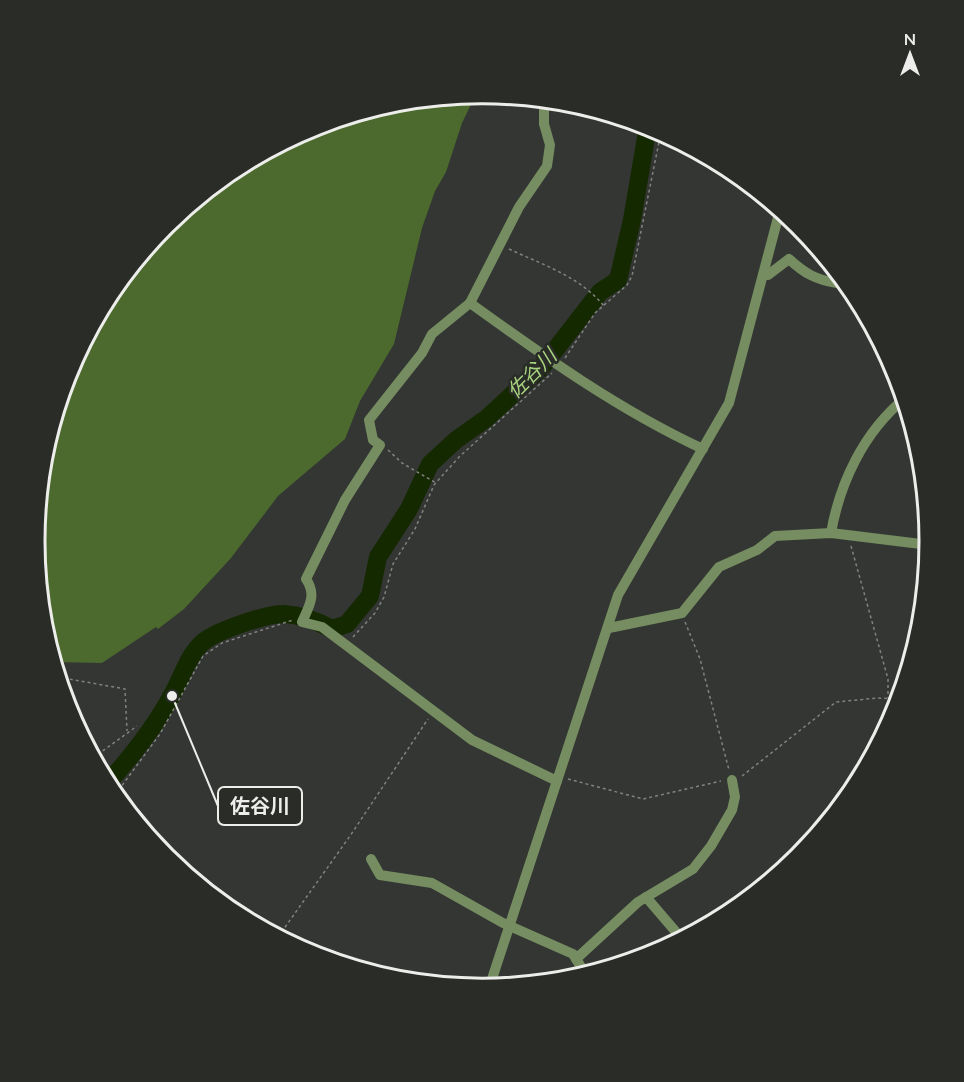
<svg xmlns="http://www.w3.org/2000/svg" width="964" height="1082" font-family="Lato,'Noto Sans JP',sans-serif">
  <rect width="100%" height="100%" fill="#333632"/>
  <path fill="#4c6a2e" d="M476 94 462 123 446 172 435 191 422 228 394 344 360 401 345 439 278 496 231 558 184 609 158 629 156 627 102 663 53 662C0 463 89 246 271 149 285 142 298 133 312 127 366 106 418 100 476 94Z"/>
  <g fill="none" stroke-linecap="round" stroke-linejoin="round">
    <path stroke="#152900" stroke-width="18" d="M107 784C131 757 155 727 172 695 182 678 187 657 202 643 215 631 266 614 284 614 302 615 317 621 332 629L347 624 370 596 378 557 409 509 430 464 456 440 487 418 541 368 600 292 618 280 632 220 648 126"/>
    <g stroke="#818380" stroke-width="1.5" stroke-dasharray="3 3" stroke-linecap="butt">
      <path d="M509 249C543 265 579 276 604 306"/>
      <polyline points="848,287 900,391"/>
      <polyline points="565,358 595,313 627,285 632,276 661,132"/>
      <polyline points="388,450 402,463 436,483"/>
      <polyline points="851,546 888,679 888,698"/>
      <polyline points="685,622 700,659 729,770"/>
      <polyline points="353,637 375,613 384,597 393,564 415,529 434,485 459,457 552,373"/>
      <polyline points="58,677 125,689 127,731"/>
      <polyline points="93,758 137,726"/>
      <polyline points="742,776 836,702 878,698 899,699"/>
      <polyline points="568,779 643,799 721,781"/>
      <polyline points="115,795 160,734 203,656 222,643 293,620"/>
      <polyline points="218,900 240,917"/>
      <polyline points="278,937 350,836 428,719"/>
    </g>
    <g stroke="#768d61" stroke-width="10">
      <path d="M547 100 544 106V124L550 145 547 166 519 207 470 303 432 334 422 353 369 420 373 440 380 445 345 500 306 579C317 595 309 606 302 622L322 627 472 740 557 781"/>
      <path d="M763 275H768L789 259C804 273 816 280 837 283L843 279"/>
      <path d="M470 303C545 357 619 410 703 449"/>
      <path d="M831 533C840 482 864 432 904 399"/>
      <polyline points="609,628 682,613 719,567 757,550 775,536 831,533 929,545"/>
      <polyline points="371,859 380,875 432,883 503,923 573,954 586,975"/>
      <polyline points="646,897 682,939"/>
      <polyline points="576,959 638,902 693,869 711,846 732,810 735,797 732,780"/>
      <polyline points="489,988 618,595 729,403 780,210"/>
    </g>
  </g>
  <g text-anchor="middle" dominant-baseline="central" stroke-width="5" stroke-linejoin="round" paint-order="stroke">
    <g font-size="20" font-style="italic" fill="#a9d57f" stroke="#2a2c28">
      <text transform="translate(531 373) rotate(-45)">佐谷川</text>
    </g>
  </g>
  <path d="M0 0H964V1082H0ZM45 541a437 437 0 1 1 874 0a437 437 0 1 1-874 0Z" fill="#2a2c28" fill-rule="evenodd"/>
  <path fill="none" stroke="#edeeeb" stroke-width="3" d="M45 541a437 437 0 1 1 874 0a437 437 0 1 1-874 0Z"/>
  <path fill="none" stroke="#edeeeb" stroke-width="2" d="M172 696L218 806"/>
  <circle fill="#edeeeb" stroke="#2a2c28" stroke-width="2" cx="172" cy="696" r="6"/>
  <rect fill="#2a2c28" stroke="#edeeeb" stroke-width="2" x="218" y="787" width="84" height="38" rx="6"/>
  <g font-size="20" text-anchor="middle" font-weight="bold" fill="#edeeeb">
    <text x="260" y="813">佐谷川</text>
  </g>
  <g transform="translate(910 54)" stroke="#2a2c28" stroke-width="4.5" paint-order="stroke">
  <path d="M0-4.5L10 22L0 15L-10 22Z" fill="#edeeeb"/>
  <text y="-9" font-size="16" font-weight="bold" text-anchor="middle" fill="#edeeeb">N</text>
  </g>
</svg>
